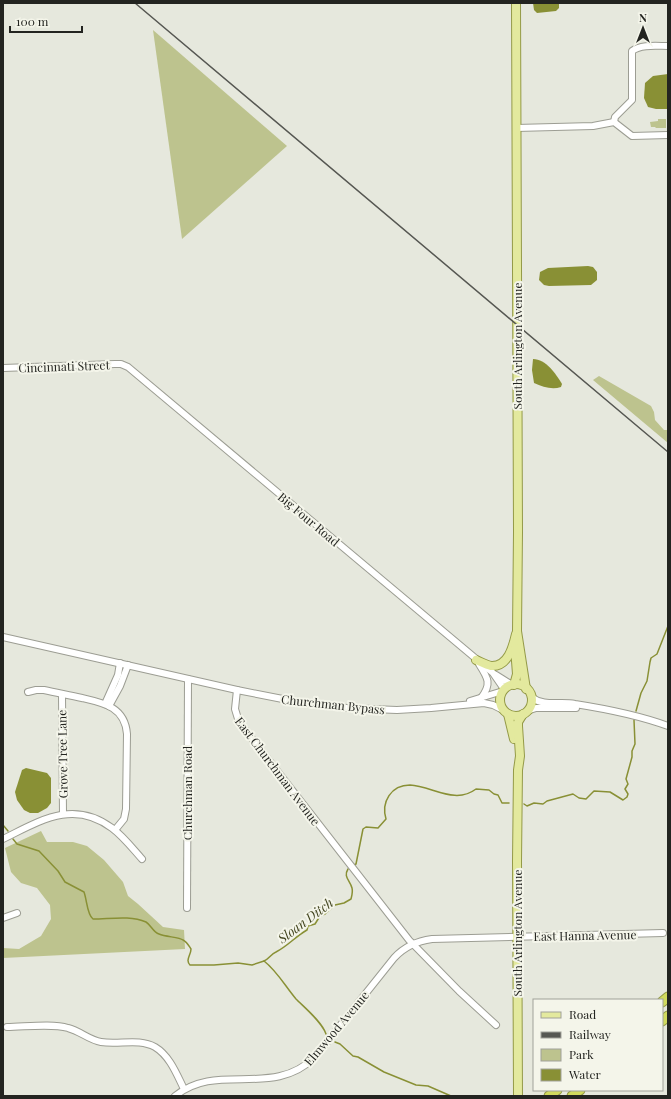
<svg xmlns="http://www.w3.org/2000/svg" width="671" height="1099" font-family="'Playfair Display',serif">
  <rect width="100%" height="100%" fill="#e6e8dd"/>
  <g fill="#bdc38e">
    <polygon points="153,30 287,146 182,239"/>
    <polygon points="658,119 666,119 666,128 656,128 655,127 651,127 650,122 658,121"/>
    <polygon points="599,376 651,406 654,412 655,420 664,430 668,430 668,443 593,380"/>
    <polygon points="41,831 47,842 73,842 87,846 104,860 123,882 128,896 138,904 163,927 184,930 185,949 3,958 3,948 19,949 41,936 51,919 50,905 37,888 21,883 11,872 5,848"/>
  </g>
  <g fill="#899035">
    <polygon points="533,3 559,3 559,8 556,11 537,13 534,10"/>
    <polygon points="668,74 668,109 656,109 648,107 644,98 645,83 653,76"/>
    <polygon points="588,266 593,267 597,272 597,280 591,285 549,286 544,285 539,280 540,272 548,268"/>
    <path d="M533 359C546 359 556 374 562 384L561 387C552 390 543 387 534 383L532 370Z"/>
    <polygon points="26,768 47,773 51,778 51,803 47,808 38,813 30,813 24,810 17,800 15,792 22,770"/>
  </g>
  <g fill="none" stroke-linecap="round" stroke-linejoin="round">
    <g stroke="#899035" stroke-width="1.5">
      <polyline points="636,711 641,693 647,681 650,662 651,658 657,654 668,626"/>
      <polyline points="524,804 527,806 534,803 543,804 547,801 573,794 579,798 586,799 594,791 610,792 623,800 627,797 628,794 625,789 628,784 626,779 632,757 632,751 635,744 634,720"/>
      <polyline points="3,825 8,831"/>
      <path d="M13 839 17 844 39 851 58 871 65 882 84 892C87 900 87 915 93 919 110 919 130 915 146 922 151 925 153 932 159 934 166 937 179 937 183 940 187 942 189 946 191 949 191 955 185 960 190 965H214L238 963 252 965 264 961C277 971 285 986 296 999 305 1008 322 1022 326 1034"/>
      <path d="M354 865 356 864 363 829 366 827 378 828 386 819C381 802 391 785 410 785 432 786 455 805 476 789L489 790 494 794 498 795 502 803H509"/>
      <path d="M264 961C269 959 271 954 276 952 288 946 296 936 307 930L308 926 315 924 320 916 325 914 335 905 344 903 351 899C352 895 353 892 352 888 350 880 343 877 348 869"/>
      <polyline points="335,1042 340,1044 353,1056 358,1057 384,1072 416,1085 428,1086 451,1096"/>
    </g>
    <g stroke="#9c9d93" stroke-width="8">
      <g id="minor">
        <path d="M614 122 615 117 632 100V51C641 44 657 46 668 46"/>
        <polyline points="516,128 593,126 614,122 632,136 668,135"/>
        <polyline points="3,368 115,364 121,364 128,367 493,673 504,689"/>
        <polyline points="3,637 237,690 303,703 347,708 397,710 431,708 484,703 493,705 505,711"/>
        <path d="M479 664C488 678 492 684 481 698"/>
        <polyline points="496,675 512,685"/>
        <polyline points="237,690 235,709 239,722 409,940 459,991 496,1025"/>
        <path d="M28 692 36 690H44C57 693 69 695 82 698 104 703 125 707 127 734L126 809 124 819 115 830"/>
        <polyline points="62,694 63,814"/>
        <path d="M531 697C544 707 560 701 575 704 607 709 638 715 668 726"/>
        <polyline points="470,701 503,691"/>
        <polyline points="105,704 118,675 120,663"/>
        <polyline points="109,706 120,686 128,665"/>
        <polyline points="527,711 536,708 576,708"/>
        <path d="M3 839C40 821 73 799 112 828 123 836 133 849 142 859"/>
        <polyline points="187,908 188,679"/>
        <polyline points="3,918 17,913"/>
        <path d="M7 1027C24 1027 52 1023 68 1028 80 1031 89 1040 101 1042 119 1045 139 1038 155 1047 170 1056 177 1075 184 1089"/>
        <path d="M175 1096C218 1061 272 1099 315 1057L394 958C404 947 417 941 432 939L663 933"/>
      </g>
    </g>
    <g stroke="#949a48" stroke-width="10">
      <g id="major">
        <polyline points="516,3 518,532 517,631 526,689"/>
        <path d="M476 660C481 662 486 665 491 666 508 667 513 647 516 634"/>
        <circle cx="516" cy="700" r="16"/>
        <polyline points="514,685 517,674 515,648"/>
        <polyline points="508,714 514,739"/>
        <polyline points="518,1096 517,861 518,770 520,756 518,726 518,722 523,714"/>
      </g>
    </g>
    <g stroke="#949a48" stroke-width="11">
      <g id="highway">
        <polyline points="662,1002 668,997"/>
        <polyline points="662,1021 668,1016"/>
        <polyline points="549,1096 557,1090"/>
        <polyline points="572,1096 580,1090"/>
      </g>
    </g>
    <use href="#minor" stroke="#fff" stroke-width="6"/>
    <use href="#major" stroke="#e3e99e" stroke-width="8"/>
    <use href="#highway" stroke="#d1da5e" stroke-width="9"/>
    <polyline stroke="#565752" stroke-width="1.5" points="135,3 668,452"/>
  </g>
  <g text-anchor="middle" dominant-baseline="central" stroke-width="4" stroke-linejoin="round" paint-order="stroke">
    <g font-size="12" fill="#232420" stroke="#f4f5ea">
      <text transform="translate(517 346) rotate(-90)">South Arlington Avenue</text>
      <text transform="translate(64 366) rotate(-2)">Cincinnati Street</text>
      <text transform="translate(309 519) rotate(40)">Big Four Road</text>
      <text transform="translate(333 704) rotate(6)">Churchman Bypass</text>
      <text transform="translate(62 754) rotate(-91)">Grove Tree Lane</text>
      <text transform="translate(278 771) rotate(53)">East Churchman Avenue</text>
      <text transform="translate(187 793) rotate(-90)">Churchman Road</text>
      <text transform="translate(517 933) rotate(-90)">South Arlington Avenue</text>
      <text transform="translate(585 935) rotate(-1)">East Hanna Avenue</text>
      <text transform="translate(336 1028) rotate(-50)">Elmwood Avenue</text>
    </g>
    <g font-size="13" font-style="italic" fill="#3f421c" stroke="#f4f5ea">
      <text transform="translate(305 920) rotate(-37)">Sloan Ditch</text>
    </g>
  </g>
  <rect width="671" height="1099" fill="none" stroke="#232420" stroke-width="8"/>
  <rect x="533" y="999" width="130" height="92" fill="#f4f5ea" stroke="#a0a199"/>
  <rect x="541" y="1012" width="20" height="6" fill="#e3e99e" stroke="#a0a199"/>
  <text x="569" y="1019" font-size="12" fill="#232420">Road</text>
  <rect x="541" y="1032" width="20" height="6" fill="#565752" stroke="#a0a199"/>
  <text x="569" y="1039" font-size="12" fill="#232420">Railway</text>
  <rect x="541" y="1049" width="20" height="12" fill="#bdc38e" stroke="#a0a199"/>
  <text x="569" y="1059" font-size="12" fill="#232420">Park</text>
  <rect x="541" y="1069" width="20" height="12" fill="#899035" stroke="#a0a199"/>
  <text x="569" y="1079" font-size="12" fill="#232420">Water</text>
  <g transform="translate(643 28)" stroke="#f4f5ea" stroke-width="3" paint-order="stroke">
  <path d="M0-3L7 15L0 10L-7 15Z" fill="#232420"/>
  <text y="-6" font-size="11" font-weight="bold" text-anchor="middle" fill="#232420">N</text>
  </g>
  <path d="M10 26v6h72v-6" fill="none" stroke="#232420" stroke-width="2"/>
  <text x="16" y="26" font-size="12" fill="#232420" stroke="#f4f5ea" stroke-width="3" paint-order="stroke">100 m</text>
</svg>
